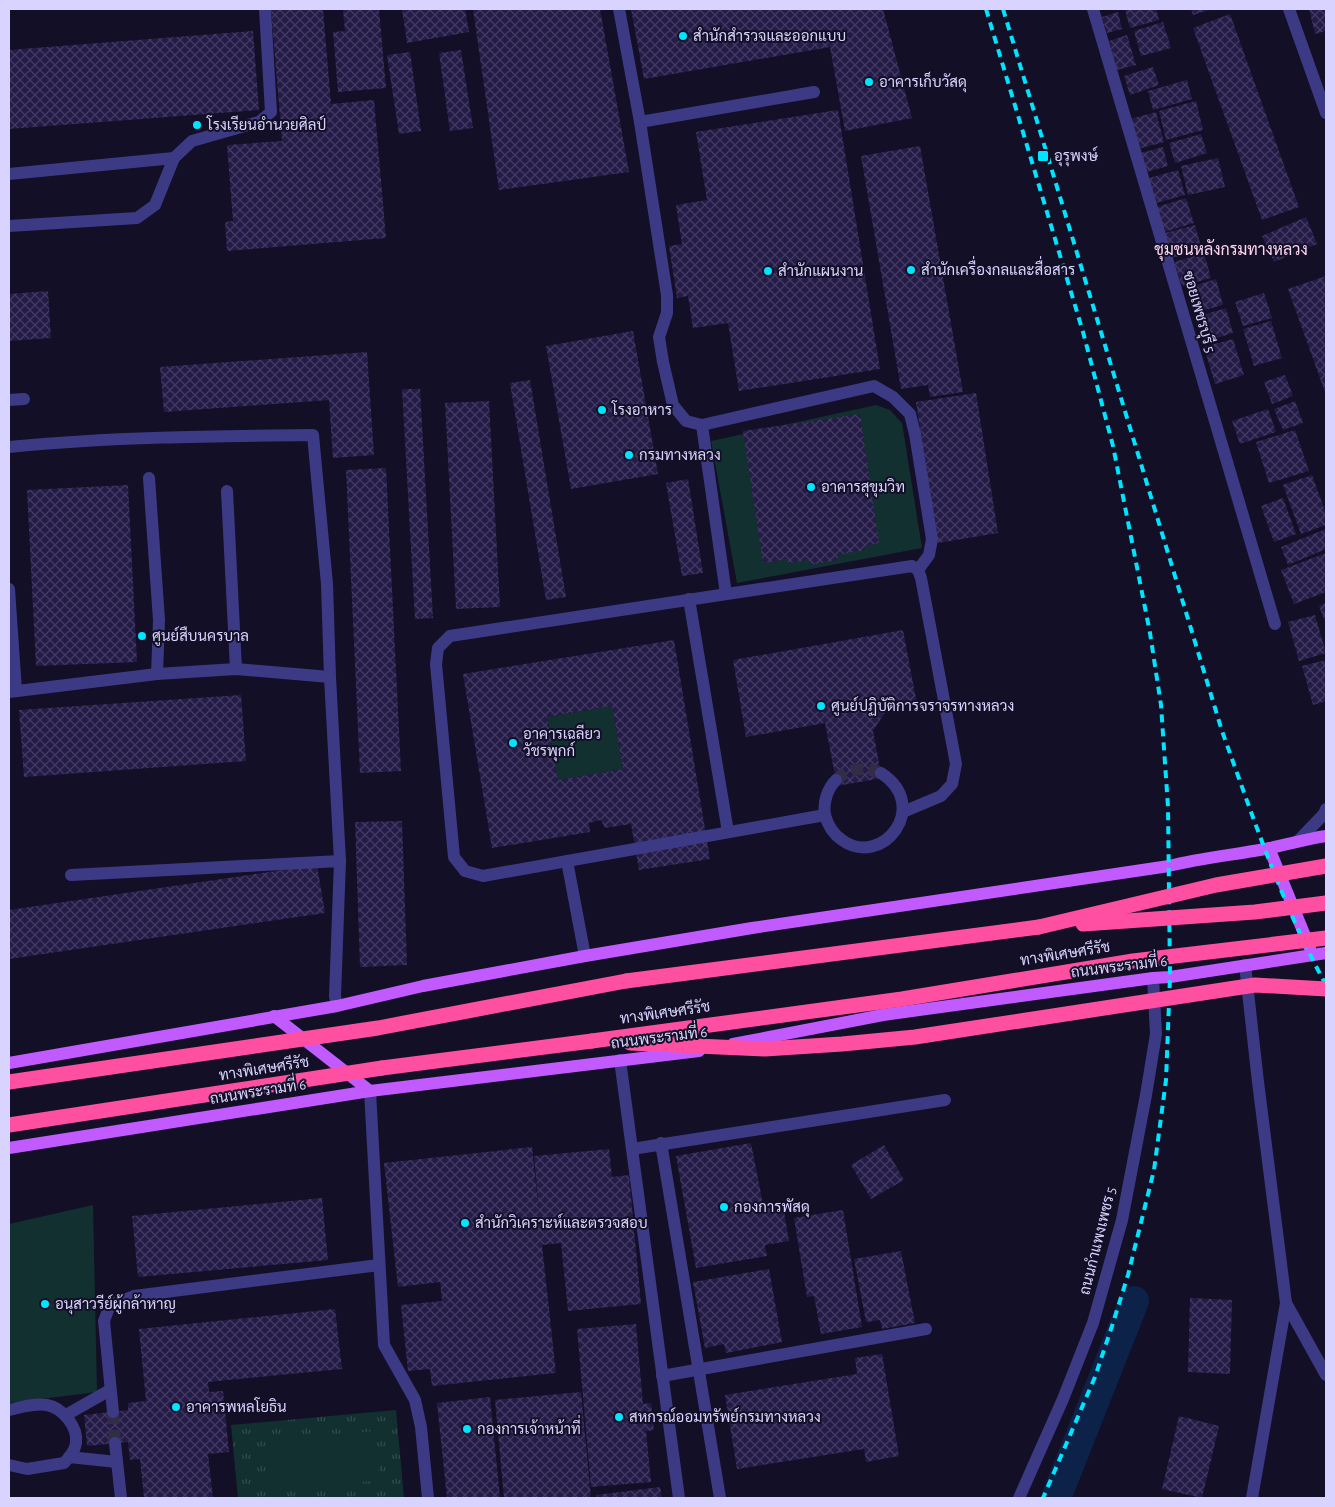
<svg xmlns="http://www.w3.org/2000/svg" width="1335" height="1507" font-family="'Alegreya Sans',Sarabun,sans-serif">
  <defs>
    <pattern id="park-tufts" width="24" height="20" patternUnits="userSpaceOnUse" patternTransform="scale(1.25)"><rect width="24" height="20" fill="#12302f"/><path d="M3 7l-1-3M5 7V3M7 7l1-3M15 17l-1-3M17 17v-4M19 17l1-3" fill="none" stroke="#344d4e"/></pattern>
    <pattern id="building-cross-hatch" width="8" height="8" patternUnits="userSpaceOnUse" patternTransform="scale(1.25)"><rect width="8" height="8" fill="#241b47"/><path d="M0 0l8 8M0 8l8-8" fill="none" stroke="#433b63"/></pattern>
  </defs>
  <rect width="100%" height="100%" fill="#130f26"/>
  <polygon fill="url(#park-tufts)" points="396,1410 404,1498 238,1498 231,1425"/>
  <g fill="#12302f">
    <polygon points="876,405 890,410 902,423 922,548 737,583 711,441"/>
    <polygon points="612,706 623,769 558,780 547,717"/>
    <polygon points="93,1205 97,1392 9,1403 9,1224"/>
    <polygon points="374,1431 380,1480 271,1492 266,1444"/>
  </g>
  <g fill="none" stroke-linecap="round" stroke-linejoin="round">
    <polyline stroke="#0c2248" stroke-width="30" points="1056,1498 1134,1301"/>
  </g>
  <g fill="url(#building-cross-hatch)" fill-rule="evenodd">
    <polygon points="271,9 323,9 331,104 374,100 386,238 227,251 225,222 233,221 227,145 282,141"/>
    <polygon points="343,9 379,9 386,88 338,92 333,32 345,31"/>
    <polygon points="402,9 465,9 469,32 407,43"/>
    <polygon points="473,9 600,9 629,172 499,190"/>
    <polygon points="631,9 883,9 912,118 845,131 830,47 644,79"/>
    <polygon points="1128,9 1156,9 1159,20 1130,28 1125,10"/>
    <polygon points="1191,9 1213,9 1193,15"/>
    <polygon points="1309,9 1326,9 1326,31 1315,34"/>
    <polygon points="1118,12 1122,29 1107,33 1102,17"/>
    <polygon points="1230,14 1299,207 1262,220 1193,28"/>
    <polygon points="1163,22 1171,48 1141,56 1134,31"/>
    <polygon points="253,31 259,110 9,129 9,50"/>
    <polygon points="1127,35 1136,65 1117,70 1109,41"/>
    <polygon points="461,50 473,128 450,131 439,53"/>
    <polygon points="410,52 421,131 399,134 387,55"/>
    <polygon points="1153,67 1159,85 1130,95 1124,76"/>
    <polygon points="1187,80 1192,99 1153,110 1148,91"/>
    <polygon points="1196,101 1203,130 1166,140 1159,111"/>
    <polygon points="838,110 880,369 739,391 728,323 693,328 688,296 677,298 669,246 682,244 676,205 707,200 696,132"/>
    <polygon points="1156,112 1164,142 1138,149 1130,119"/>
    <polygon points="1201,134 1207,153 1175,163 1169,143"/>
    <polygon points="920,146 963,392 930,397 928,385 901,389 861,156"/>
    <polygon points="1163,147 1168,166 1146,172 1141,153"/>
    <polygon points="1218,158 1225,187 1188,195 1181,166"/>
    <polygon points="1178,170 1185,195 1156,203 1149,178"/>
    <polygon points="1186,198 1194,223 1164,232 1157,207"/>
    <polygon points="1306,217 1317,244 1274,262 1262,236"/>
    <polygon points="1195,225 1202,250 1172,258 1165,233"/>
    <polygon points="1204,253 1211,278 1182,286 1174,262"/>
    <polygon points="1326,276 1326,395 1288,289"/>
    <polygon points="1216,279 1223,305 1194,313 1187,288"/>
    <polygon points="48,291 51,338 9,341 9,294"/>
    <polygon points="1264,293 1272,318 1243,326 1235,302"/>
    <polygon points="1226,308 1233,333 1204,342 1196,317"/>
    <polygon points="1271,321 1282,358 1254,366 1243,329"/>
    <polygon points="633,331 658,474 571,489 546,346"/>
    <polygon points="1233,339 1244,375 1215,384 1204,347"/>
    <polygon points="367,352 374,455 333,458 329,400 164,412 160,367"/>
    <polygon points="1285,375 1293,396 1272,404 1264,382"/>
    <polygon points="530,380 566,597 546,600 510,383"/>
    <polygon points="402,389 420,389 433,618 415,619"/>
    <polygon points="976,393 998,533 938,543 916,402"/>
    <polygon points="489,401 500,607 456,609 445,403"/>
    <polygon points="1295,401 1303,423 1283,430 1274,409"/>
    <polygon points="1268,409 1276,432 1240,444 1232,421"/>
    <polygon points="860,414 879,543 865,546 865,550 838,555 838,560 810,565 809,560 788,563 787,559 763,563 743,431"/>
    <polygon points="1295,430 1309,471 1269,483 1256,442"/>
    <polygon points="386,468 401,771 360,773 346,470"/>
    <polygon points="1312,475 1326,514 1326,525 1301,534 1283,485"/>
    <polygon points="688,479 703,573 682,576 666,483"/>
    <polygon points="128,485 137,662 36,666 27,490"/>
    <polygon points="1283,498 1296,534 1274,542 1261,506"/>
    <polygon points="1326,529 1326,549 1288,565 1281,547"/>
    <polygon points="1326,553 1326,592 1294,604 1281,570"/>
    <polygon points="1326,603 1326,624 1319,606"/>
    <polygon points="1315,615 1326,653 1299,661 1288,622"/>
    <polygon points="903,630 917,704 887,709 873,731 882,778 837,786 825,723 746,737 733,660"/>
    <path d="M674 640 710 859 639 870 631 824 605 828 601 820 589 823 590 832 492 848 463 674ZM612 706 623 769 558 780 547 717Z"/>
    <polygon points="1326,660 1326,701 1313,705 1302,666"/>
    <polygon points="241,695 246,761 24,777 19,710"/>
    <polygon points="402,821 407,965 360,967 355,822"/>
    <polygon points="317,865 325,913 9,959 9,910"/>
    <polygon points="751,1143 764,1209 783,1206 789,1241 765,1245 767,1256 696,1268 676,1156"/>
    <polygon points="884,1145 904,1180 871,1199 851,1165"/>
    <polygon points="532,1147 540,1223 534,1156 609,1149 612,1177 629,1175 641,1304 568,1311 561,1243 542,1245 556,1373 432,1386 430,1369 408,1371 401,1305 442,1301 440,1282 398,1287 384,1163"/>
    <polygon points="322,1198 328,1260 138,1277 132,1216"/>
    <polygon points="843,1210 862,1327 821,1334 814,1296 807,1297 794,1218"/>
    <polygon points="901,1251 915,1323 882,1329 880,1320 866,1322 854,1259"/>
    <polygon points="769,1269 782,1342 726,1353 724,1344 705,1348 693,1282"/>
    <polygon points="1190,1298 1232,1300 1230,1374 1188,1372"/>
    <polygon points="335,1309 342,1369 208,1382 209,1392 223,1391 229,1452 208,1454 213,1498 144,1498 140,1459 130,1460 128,1442 87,1446 84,1415 128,1410 128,1403 146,1401 139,1329"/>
    <polygon points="636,1324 643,1404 651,1403 654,1430 646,1431 651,1482 591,1487 577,1329"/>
    <polygon points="882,1354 899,1456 866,1462 864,1449 737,1469 725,1395 857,1374 855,1358"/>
    <polygon points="581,1392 591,1498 504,1498 495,1400"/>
    <polygon points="490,1397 500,1498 447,1498 437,1403"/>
    <polygon points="1179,1416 1219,1426 1202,1498 1162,1489"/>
    <polygon points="660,1487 662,1498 597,1498 596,1495"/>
  </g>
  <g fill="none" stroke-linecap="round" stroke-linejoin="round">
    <g stroke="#312d47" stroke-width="12" stroke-dasharray="12 6" stroke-linecap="butt">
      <path d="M836 780C850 767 864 767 881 773"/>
      <polyline points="113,1412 115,1443"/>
    </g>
    <g stroke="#3d3a85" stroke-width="12">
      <polyline points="619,9 640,122 667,295 667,313 659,337 663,362 673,405 686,421 702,425"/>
      <polyline points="1093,9 1275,624"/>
      <polyline points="1289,9 1326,113"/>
      <polyline points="640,122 814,92"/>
      <polyline points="9,174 174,158"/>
      <polyline points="9,226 137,218 155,205 174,158 192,141 259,122 271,112 265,9"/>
      <polyline points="9,400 24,399"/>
      <path d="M9 447C110 437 211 436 313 435L327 584 330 677 340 861 335 996 337 1006"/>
      <polyline points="149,478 159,620 157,674"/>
      <polyline points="227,491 236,669"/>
      <polyline points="9,589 16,691"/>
      <polyline points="726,594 702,425 874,386 893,397 910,414 915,434 932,539 929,555 918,570"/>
      <polyline points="689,599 728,832"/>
      <polyline points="9,692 157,674 236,669 330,677"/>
      <path d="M836 780C827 789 823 803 825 815 828 826 833 834 842 840 882 869 932 806 881 773"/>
      <polyline points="825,815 483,876 465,871 454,857 436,664 438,648 450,636 912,566 918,570 921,578 956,764 952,784 941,796 903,812"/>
      <polyline points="1299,840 1324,814 1326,809"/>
      <polyline points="567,861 585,956"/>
      <polyline points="71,875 340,861"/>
      <polyline points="1245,965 1258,1082 1286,1303 1252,1498"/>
      <polyline points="620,1060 679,1498"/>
      <polyline points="370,1091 384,1345 415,1400 421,1427 428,1498"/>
      <polyline points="661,1143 720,1498"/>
      <polyline points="632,1149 945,1100"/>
      <polyline points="1286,1303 1326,1375"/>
      <polyline points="662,1376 926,1329"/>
      <path d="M9 1410C22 1407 34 1403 47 1405 63 1408 78 1427 76 1443 75 1450 69 1458 64 1463L27 1469 9 1465"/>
      <polyline points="113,1412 104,1321 110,1305 134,1296 379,1265"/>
      <polyline points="66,1415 110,1390"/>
      <polyline points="115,1443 121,1498"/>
      <polyline points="69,1457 117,1462"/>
      <polyline points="1019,1498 1063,1399 1093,1323 1122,1220 1146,1095 1156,1034 1153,978"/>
    </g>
    <g stroke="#c25bff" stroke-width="12">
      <polyline points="1269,848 1310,948"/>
      <polyline points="274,1016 370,1091"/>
      <polyline points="733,1044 883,1015 1153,978 1170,977 1326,953"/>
      <path d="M9 1063 337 1006 423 986 585 956 752 928 1169 866C1201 858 1233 855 1265 849 1286 845 1306 839 1326 836"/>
      <polyline points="9,1148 370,1091 699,1051"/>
    </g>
    <g stroke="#ff4fa3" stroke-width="15">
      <polyline points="626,981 1039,927"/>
      <polyline points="382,1068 592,1041"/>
    </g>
    <g stroke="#00e5ff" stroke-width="4" stroke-dasharray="8 6" stroke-linecap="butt">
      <polyline points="986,9 1083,332 1113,446 1150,633 1161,705 1168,807 1170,977 1166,1080 1154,1170 1128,1275 1113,1323 1095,1377 1043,1498"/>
      <path d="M1003 9 1222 731C1253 817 1282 905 1326 985"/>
    </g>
    <g stroke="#ff4fa3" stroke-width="15">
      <polyline points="1083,924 1255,912 1326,903"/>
      <polyline points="1039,927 1216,885 1326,866"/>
      <polyline points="592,1041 902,999 1133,961 1326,938"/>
      <polyline points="630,1043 765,1049 842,1044 915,1037 1255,985 1326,989"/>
      <polyline points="9,1082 378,1028 626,981"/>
      <polyline points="9,1125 382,1068"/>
    </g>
  </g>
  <g fill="#00e5ff" stroke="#130f26" stroke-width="2">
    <circle cx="683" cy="36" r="5"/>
    <circle cx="869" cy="82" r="5"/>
    <circle cx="197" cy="125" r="5"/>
    <rect x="1037" y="150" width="12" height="12" rx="2.5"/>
    <circle cx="911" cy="270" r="5"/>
    <circle cx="768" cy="271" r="5"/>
    <circle cx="602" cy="410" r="5"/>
    <circle cx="629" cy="455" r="5"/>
    <circle cx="811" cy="487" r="5"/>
    <circle cx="142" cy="636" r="5"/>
    <circle cx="821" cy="706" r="5"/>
    <circle cx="513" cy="743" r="5"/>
    <circle cx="724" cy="1207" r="5"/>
    <circle cx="465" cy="1223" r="5"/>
    <circle cx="45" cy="1304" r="5"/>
    <circle cx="176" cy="1407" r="5"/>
    <circle cx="619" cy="1417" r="5"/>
    <circle cx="467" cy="1429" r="5"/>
  </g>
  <g text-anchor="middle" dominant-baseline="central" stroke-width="4" stroke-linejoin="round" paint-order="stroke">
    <g font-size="15" fill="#d9d4ff" stroke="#130f26" text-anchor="start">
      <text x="693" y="36">สำนักสำรวจและออกแบบ</text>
      <text x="879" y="82">อาคารเก็บวัสดุ</text>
      <text x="207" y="125">โรงเรียนอำนวยศิลป์</text>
      <text x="1054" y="156">อุรุพงษ์</text>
      <text x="921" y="270">สำนักเครื่องกลและสื่อสาร</text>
      <text x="778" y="271">สำนักแผนงาน</text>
      <text x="612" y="410">โรงอาหาร</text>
      <text x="639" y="455">กรมทางหลวง</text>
      <text x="821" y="487">อาคารสุขุมวิท</text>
      <text x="152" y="636">ศูนย์สืบนครบาล</text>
      <text x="831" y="706">ศูนย์ปฏิบัติการจราจรทางหลวง</text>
      <text x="523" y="734">อาคารเฉลียว<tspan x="523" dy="17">วัชรพุกก์</tspan></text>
      <text x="734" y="1207">กองการพัสดุ</text>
      <text x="475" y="1223">สำนักวิเคราะห์และตรวจสอบ</text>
      <text x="55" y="1304">อนุสาวรีย์ผู้กล้าหาญ</text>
      <text x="186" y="1407">อาคารพหลโยธิน</text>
      <text x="629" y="1417">สหกรณ์ออมทรัพย์กรมทางหลวง</text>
      <text x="477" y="1429">กองการเจ้าหน้าที่</text>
    </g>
    <g font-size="15" fill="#d9d4ff" stroke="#130f26">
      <text transform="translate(1199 312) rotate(74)">ซอยเพชรบุรี 5</text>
      <text transform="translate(1065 954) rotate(-9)">ทางพิเศษศรีรัช</text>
      <text transform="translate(1119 967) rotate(-7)">ถนนพระรามที่ 6</text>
      <text transform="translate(665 1013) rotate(-8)">ทางพิเศษศรีรัช</text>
      <text transform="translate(659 1038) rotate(-7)">ถนนพระรามที่ 6</text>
      <text transform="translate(264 1069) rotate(-9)">ทางพิเศษศรีรัช</text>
      <text transform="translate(258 1092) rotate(-9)">ถนนพระรามที่ 6</text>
      <text transform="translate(1098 1241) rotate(-76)">ถนนกำแพงเพชร 5</text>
    </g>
    <g font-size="16" fill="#ffd6f0" stroke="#130f26">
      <text x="1231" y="250">ชุมชนหลังกรมทางหลวง</text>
    </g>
  </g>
  <rect width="1335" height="1507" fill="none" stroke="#d9d4ff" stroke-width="20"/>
</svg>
